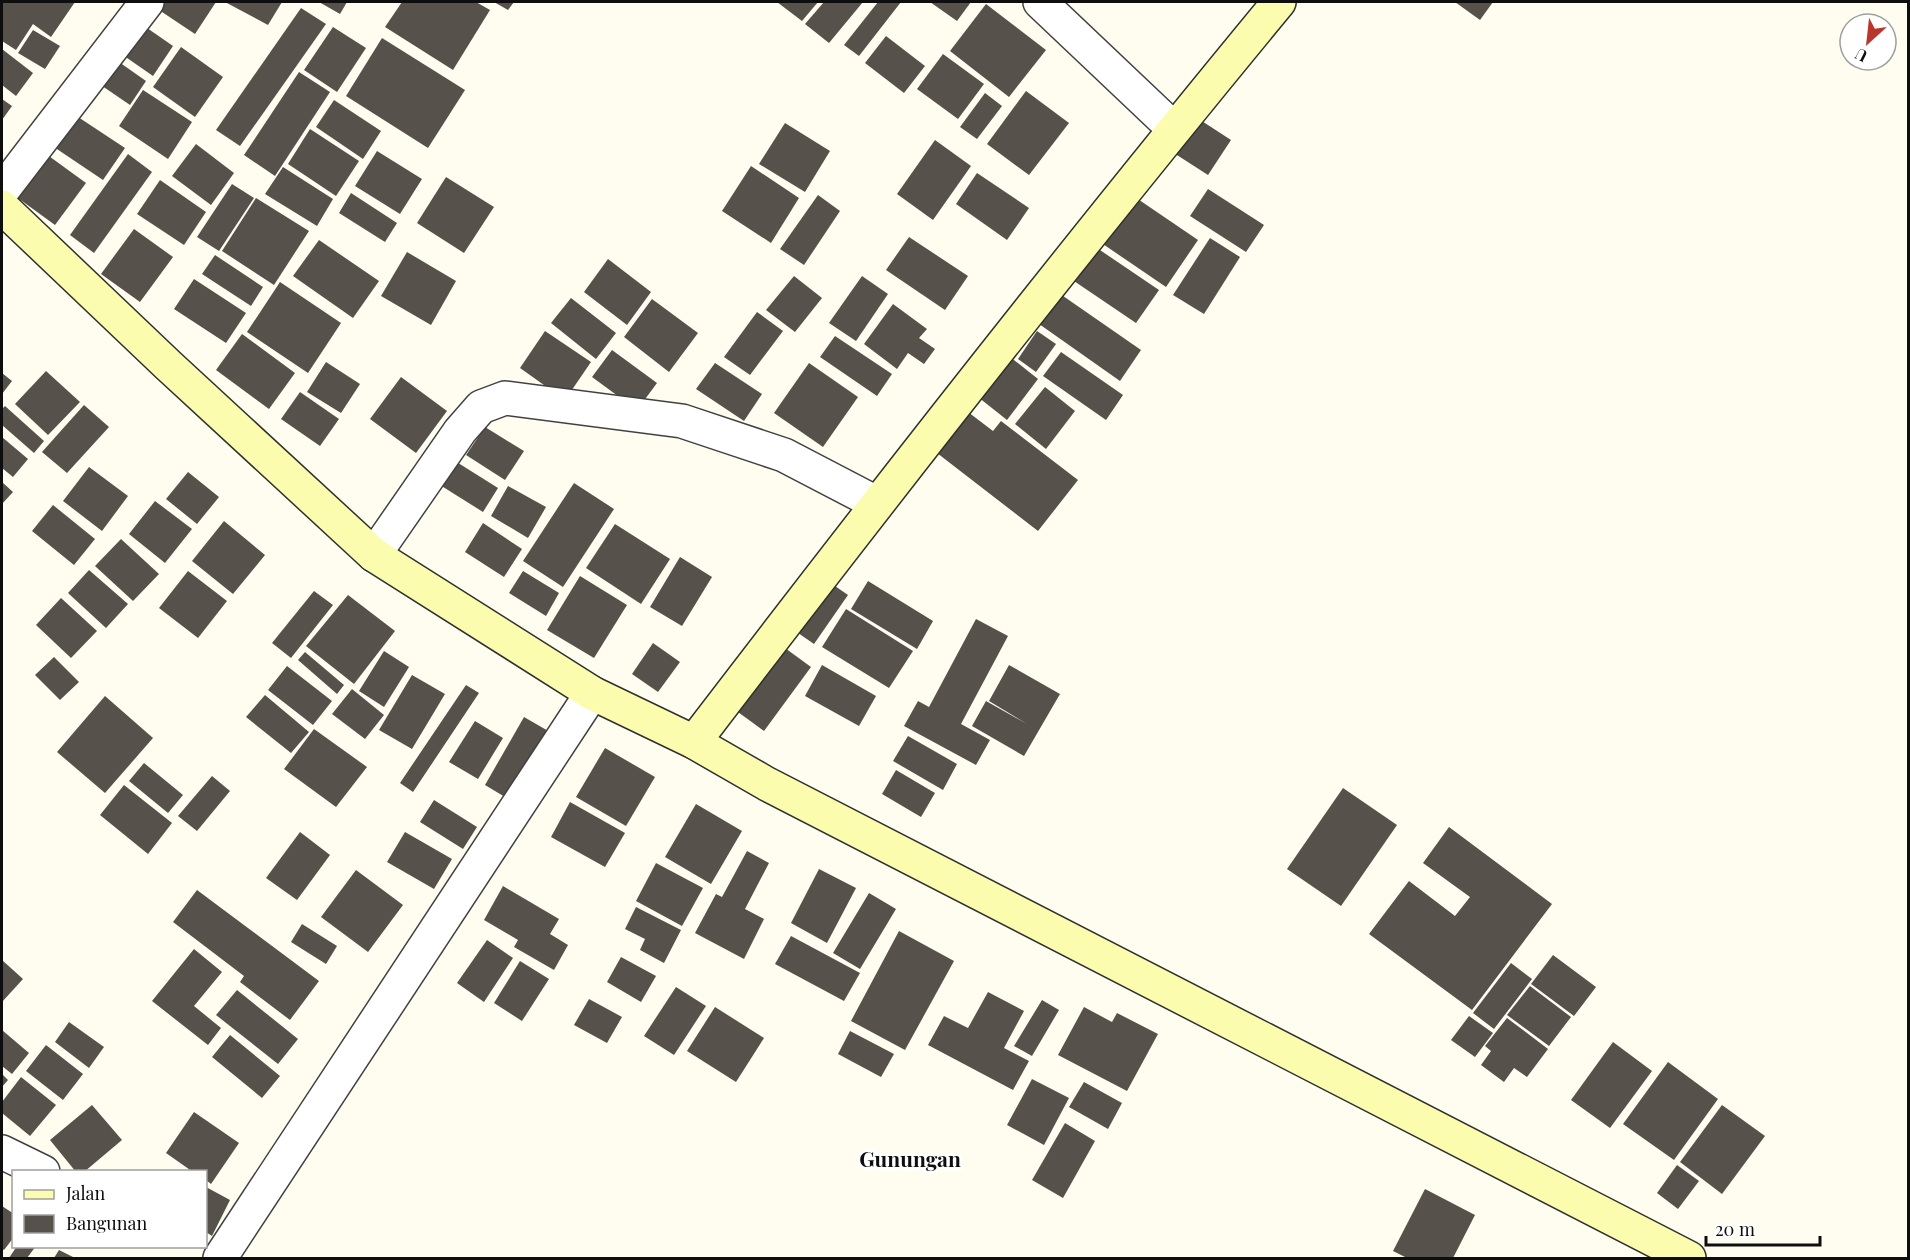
<svg xmlns="http://www.w3.org/2000/svg" width="1910" height="1260" font-family="'Playfair Display',serif">
  <rect width="100%" height="100%" fill="#fefdf0"/>
  <g fill="#57514b">
    <polygon points="2,2 75,2 51,37 33,24 16,50 2,41"/>
    <polygon points="156,2 216,2 195,34 153,6"/>
    <polygon points="225,2 282,2 268,25"/>
    <polygon points="319,2 347,2 340,14"/>
    <polygon points="402,2 476,2 490,10 453,70 385,27"/>
    <polygon points="494,2 514,2 508,10"/>
    <polygon points="777,2 818,2 802,21"/>
    <polygon points="824,2 863,2 829,43 805,24"/>
    <polygon points="878,2 901,2 859,56 844,45"/>
    <polygon points="930,2 971,2 957,21"/>
    <polygon points="1455,2 1493,2 1480,20"/>
    <polygon points="986,4 1046,50 1009,97 950,51"/>
    <polygon points="301,8 326,24 240,146 216,130"/>
    <polygon points="137,21 173,46 153,76 117,51"/>
    <polygon points="333,27 366,48 337,92 304,70"/>
    <polygon points="33,30 60,46 45,69 18,53"/>
    <polygon points="886,36 925,66 904,93 865,63"/>
    <polygon points="382,38 465,90 428,148 346,96"/>
    <polygon points="181,47 223,77 195,117 153,87"/>
    <polygon points="2,49 33,73 16,96 2,85"/>
    <polygon points="943,54 984,84 958,119 917,89"/>
    <polygon points="109,55 146,81 130,105 92,79"/>
    <polygon points="299,72 330,92 275,176 244,155"/>
    <polygon points="143,90 192,122 168,159 119,126"/>
    <polygon points="1026,91 1069,123 1029,175 987,144"/>
    <polygon points="985,93 1002,106 977,139 960,127"/>
    <polygon points="2,99 12,106 2,120"/>
    <polygon points="334,100 381,131 363,159 316,127"/>
    <polygon points="66,109 125,148 103,180 45,141"/>
    <polygon points="1188,112 1231,140 1208,175 1166,148"/>
    <polygon points="785,123 830,151 805,192 759,164"/>
    <polygon points="310,129 359,161 336,196 288,164"/>
    <polygon points="935,140 971,166 933,220 897,194"/>
    <polygon points="196,144 234,173 211,205 172,176"/>
    <polygon points="42,151 86,183 55,225 11,193"/>
    <polygon points="377,151 422,179 400,214 355,186"/>
    <polygon points="128,154 152,172 94,253 70,235"/>
    <polygon points="751,166 799,198 771,243 722,211"/>
    <polygon points="283,167 333,199 317,226 265,194"/>
    <polygon points="977,173 1029,208 1007,240 956,204"/>
    <polygon points="446,177 494,207 464,253 417,223"/>
    <polygon points="160,180 206,212 184,245 137,214"/>
    <polygon points="232,184 254,198 219,251 197,237"/>
    <polygon points="1208,189 1264,225 1246,252 1190,216"/>
    <polygon points="351,193 397,223 385,242 339,213"/>
    <polygon points="1129,193 1198,240 1166,287 1097,240"/>
    <polygon points="818,195 840,211 804,265 780,249"/>
    <polygon points="256,198 309,231 274,285 222,251"/>
    <polygon points="134,229 173,257 140,302 101,274"/>
    <polygon points="909,237 968,276 945,310 886,270"/>
    <polygon points="1210,238 1240,257 1204,314 1173,295"/>
    <polygon points="319,240 379,281 353,318 293,276"/>
    <polygon points="1094,246 1159,290 1136,323 1071,279"/>
    <polygon points="407,252 456,281 431,325 381,296"/>
    <polygon points="215,255 263,287 251,306 202,274"/>
    <polygon points="608,259 651,292 627,325 584,292"/>
    <polygon points="794,276 822,298 795,332 766,310"/>
    <polygon points="862,276 888,294 856,341 829,323"/>
    <polygon points="194,279 246,313 226,343 174,309"/>
    <polygon points="280,282 341,323 308,373 247,332"/>
    <polygon points="1053,289 1141,350 1120,381 1032,319"/>
    <polygon points="571,298 616,333 596,359 551,323"/>
    <polygon points="652,299 698,333 669,372 624,337"/>
    <polygon points="893,304 927,329 919,338 935,349 924,364 908,353 897,369 864,344"/>
    <polygon points="757,312 783,331 750,375 724,357"/>
    <polygon points="545,331 591,362 565,400 520,368"/>
    <polygon points="1037,331 1056,344 1036,372 1018,359"/>
    <polygon points="242,334 295,373 269,409 216,370"/>
    <polygon points="835,336 892,374 877,396 820,357"/>
    <polygon points="612,350 657,383 637,410 592,377"/>
    <polygon points="1061,352 1123,395 1106,420 1043,376"/>
    <polygon points="1009,356 1038,379 1007,420 978,397"/>
    <polygon points="326,362 360,384 341,413 307,392"/>
    <polygon points="715,363 762,394 744,421 696,389"/>
    <polygon points="809,363 858,397 823,447 774,413"/>
    <polygon points="46,371 80,402 48,435 15,404"/>
    <polygon points="2,373 12,381 2,394"/>
    <polygon points="401,377 447,411 416,453 370,419"/>
    <polygon points="1045,387 1075,411 1046,449 1015,424"/>
    <polygon points="300,392 339,419 320,446 281,419"/>
    <polygon points="84,405 109,427 67,473 42,452"/>
    <polygon points="5,406 44,441 34,453 2,425 2,409"/>
    <polygon points="968,412 993,431 1001,421 1078,480 1038,531 937,453"/>
    <polygon points="485,427 524,451 505,480 466,455"/>
    <polygon points="2,437 28,459 13,477 2,468"/>
    <polygon points="455,461 498,488 483,512 440,485"/>
    <polygon points="89,467 128,496 102,531 63,501"/>
    <polygon points="188,472 219,497 197,524 166,499"/>
    <polygon points="2,482 13,492 2,504"/>
    <polygon points="574,483 614,509 563,587 523,561"/>
    <polygon points="508,486 546,507 528,538 491,516"/>
    <polygon points="155,501 192,529 165,563 129,534"/>
    <polygon points="53,505 95,539 74,565 32,531"/>
    <polygon points="224,521 265,555 233,594 192,561"/>
    <polygon points="483,523 522,549 504,577 465,552"/>
    <polygon points="615,524 670,559 641,604 586,568"/>
    <polygon points="121,539 159,574 133,601 95,566"/>
    <polygon points="680,557 712,577 682,626 650,607"/>
    <polygon points="89,570 128,604 106,628 68,593"/>
    <polygon points="188,571 227,601 198,638 159,608"/>
    <polygon points="523,571 559,593 546,616 509,593"/>
    <polygon points="580,576 627,605 594,658 547,630"/>
    <polygon points="822,577 848,595 814,644 788,626"/>
    <polygon points="868,581 933,621 917,649 851,609"/>
    <polygon points="314,591 333,605 291,658 272,643"/>
    <polygon points="348,595 395,631 354,684 306,646"/>
    <polygon points="61,598 97,631 71,658 36,625"/>
    <polygon points="846,609 913,651 889,688 822,647"/>
    <polygon points="976,619 1008,636 961,724 990,740 976,765 904,726 918,701 929,707"/>
    <polygon points="774,640 811,667 764,731 727,704"/>
    <polygon points="653,643 680,662 658,692 632,674"/>
    <polygon points="384,651 409,667 384,707 359,691"/>
    <polygon points="305,652 344,685 337,694 298,660"/>
    <polygon points="54,657 79,682 60,700 35,675"/>
    <polygon points="822,665 876,696 859,726 805,696"/>
    <polygon points="1009,665 1060,694 1024,756 972,726 986,701 1027,724 989,701"/>
    <polygon points="287,666 332,701 313,725 268,690"/>
    <polygon points="412,675 445,694 412,749 379,730"/>
    <polygon points="466,685 479,693 413,792 400,783"/>
    <polygon points="352,689 384,715 365,739 332,714"/>
    <polygon points="265,695 309,732 291,753 246,717"/>
    <polygon points="105,696 153,738 105,793 57,752"/>
    <polygon points="524,717 550,732 510,800 485,785"/>
    <polygon points="475,721 503,738 478,779 449,762"/>
    <polygon points="314,729 367,767 336,807 284,769"/>
    <polygon points="908,736 957,764 943,790 893,761"/>
    <polygon points="605,748 655,777 626,826 576,797"/>
    <polygon points="144,763 183,795 168,813 129,781"/>
    <polygon points="896,770 935,793 921,817 882,794"/>
    <polygon points="212,776 230,791 197,831 178,816"/>
    <polygon points="124,785 172,823 148,854 100,815"/>
    <polygon points="1343,788 1397,825 1341,906 1287,869"/>
    <polygon points="434,800 477,827 463,849 420,822"/>
    <polygon points="570,802 625,833 605,867 551,837"/>
    <polygon points="696,804 742,831 711,884 665,857"/>
    <polygon points="1449,827 1552,904 1472,1010 1369,934 1409,881 1455,916 1470,897 1423,863"/>
    <polygon points="300,832 330,855 297,900 266,878"/>
    <polygon points="405,832 452,859 434,889 387,862"/>
    <polygon points="747,851 769,863 745,909 764,919 744,959 695,933 716,894 722,897"/>
    <polygon points="656,863 703,888 682,926 636,901"/>
    <polygon points="819,869 856,888 827,943 791,923"/>
    <polygon points="356,870 403,905 368,952 321,917"/>
    <polygon points="503,886 559,919 550,934 568,945 554,970 514,947 518,940 484,920"/>
    <polygon points="197,890 319,981 290,1020 240,982 244,976 173,922"/>
    <polygon points="869,893 896,909 860,969 833,953"/>
    <polygon points="636,907 681,930 664,963 640,950 645,939 625,929"/>
    <polygon points="302,924 337,946 326,964 291,942"/>
    <polygon points="899,931 954,961 905,1050 851,1021"/>
    <polygon points="791,936 860,973 844,1001 775,964"/>
    <polygon points="487,940 513,958 484,1002 457,983"/>
    <polygon points="194,949 222,972 194,1006 221,1028 208,1045 152,1001"/>
    <polygon points="1553,955 1596,987 1574,1016 1531,984"/>
    <polygon points="621,957 656,976 641,1002 607,982"/>
    <polygon points="2,960 23,979 2,1002"/>
    <polygon points="520,961 549,979 522,1021 494,1003"/>
    <polygon points="1511,963 1532,979 1494,1029 1473,1013"/>
    <polygon points="1530,986 1571,1017 1549,1046 1507,1015"/>
    <polygon points="676,987 706,1006 674,1055 644,1036"/>
    <polygon points="237,990 298,1039 278,1064 216,1015"/>
    <polygon points="988,992 1024,1011 1004,1048 1029,1061 1013,1090 928,1045 944,1016 968,1028"/>
    <polygon points="589,999 622,1017 607,1043 574,1025"/>
    <polygon points="1042,1000 1059,1010 1032,1056 1014,1046"/>
    <polygon points="715,1007 764,1038 736,1082 687,1051"/>
    <polygon points="1084,1007 1112,1022 1117,1013 1158,1034 1127,1091 1058,1055"/>
    <polygon points="1469,1016 1493,1033 1475,1057 1451,1040"/>
    <polygon points="1507,1018 1548,1049 1527,1077 1514,1068 1504,1082 1481,1065 1491,1051 1485,1046"/>
    <polygon points="69,1022 104,1047 89,1068 55,1042"/>
    <polygon points="2,1030 29,1053 12,1074 2,1066"/>
    <polygon points="850,1031 894,1054 881,1077 838,1054"/>
    <polygon points="230,1035 280,1076 262,1098 212,1057"/>
    <polygon points="1613,1042 1652,1071 1610,1128 1571,1100"/>
    <polygon points="46,1045 83,1074 63,1100 26,1071"/>
    <polygon points="1668,1062 1718,1099 1674,1160 1623,1124"/>
    <polygon points="2,1074 8,1080 2,1087"/>
    <polygon points="21,1077 56,1105 30,1136 2,1113 2,1102"/>
    <polygon points="1032,1079 1069,1098 1044,1145 1007,1125"/>
    <polygon points="1084,1082 1122,1103 1108,1129 1069,1107"/>
    <polygon points="92,1105 122,1140 84,1172 76,1172 50,1140"/>
    <polygon points="1722,1105 1765,1136 1722,1194 1680,1162"/>
    <polygon points="194,1112 239,1143 211,1184 206,1180 206,1172 193,1172 166,1153"/>
    <polygon points="1065,1123 1095,1141 1063,1198 1032,1180"/>
    <polygon points="1677,1165 1699,1181 1678,1209 1657,1193"/>
    <polygon points="206,1187 230,1200 212,1236 206,1232"/>
    <polygon points="1425,1189 1475,1215 1453,1258 1407,1258 1393,1251"/>
    <polygon points="2,1206 14,1214 14,1237 4,1250 2,1249"/>
    <polygon points="17,1246 36,1246 27,1258 9,1258"/>
    <polygon points="59,1250 75,1258 54,1258"/>
  </g>
  <g fill="none" stroke-linecap="round" stroke-linejoin="round">
    <g stroke="#414141" stroke-width="36">
      <g id="street">
        <polyline points="1040,2 1174,129"/>
        <polyline points="2,191 147,2"/>
        <polyline points="374,555 460,431 481,407 505,398 682,421 784,455 876,503"/>
        <polyline points="2,1152 43,1172"/>
        <polyline points="220,1258 592,693"/>
      </g>
    </g>
    <g stroke="#303030" stroke-width="36">
      <g id="secondary">
        <polyline points="2,207 168,365 374,555 592,693 694,742 767,784 1689,1258"/>
        <path d="M694 742C885 492 1079 244 1279 2"/>
      </g>
    </g>
    <use href="#street" stroke="#fff" stroke-width="33"/>
    <use href="#secondary" stroke="#fbfcae" stroke-width="33"/>
  </g>
  <g text-anchor="middle" dominant-baseline="central" stroke-width="6" stroke-linejoin="round" paint-order="stroke">
    <g font-size="21" font-weight="bold" fill="#0e0e0e" stroke="#fff">
      <text x="910" y="1158">Gunungan</text>
    </g>
  </g>
  <rect width="1910" height="1260" fill="none" stroke="#0e0e0e" stroke-width="6"/>
  <rect x="12" y="1170" width="195" height="78" fill="#ffffff" stroke="#9f9f9f" stroke-width="1.5"/>
  <rect x="24" y="1190" width="30" height="9" fill="#fbfcae" stroke="#9f9f9f" stroke-width="1.5"/>
  <text x="66" y="1200" font-size="18" fill="#0e0e0e">Jalan</text>
  <rect x="24" y="1215" width="30" height="18" fill="#57514b" stroke="#9f9f9f" stroke-width="1.5"/>
  <text x="66" y="1230" font-size="18" fill="#0e0e0e">Bangunan</text>
  <g transform="translate(1868 42) rotate(207)"><circle r="28" fill="#ffffff" stroke="#9f9f9f" stroke-width="1.5"/>
  <path d="M0-4.5L10 22L0 15L-10 22Z" fill="#ba352b"/>
  <text y="-9" font-size="16" font-weight="bold" text-anchor="middle" fill="#0e0e0e">U</text>
  </g>
  <path d="M1706 1236v9h114v-9" fill="none" stroke="#0e0e0e" stroke-width="3"/>
  <text x="1715" y="1236" font-size="18" fill="#0e0e0e" stroke="#ffffff" stroke-width="4.5" paint-order="stroke">20 m</text>
</svg>
